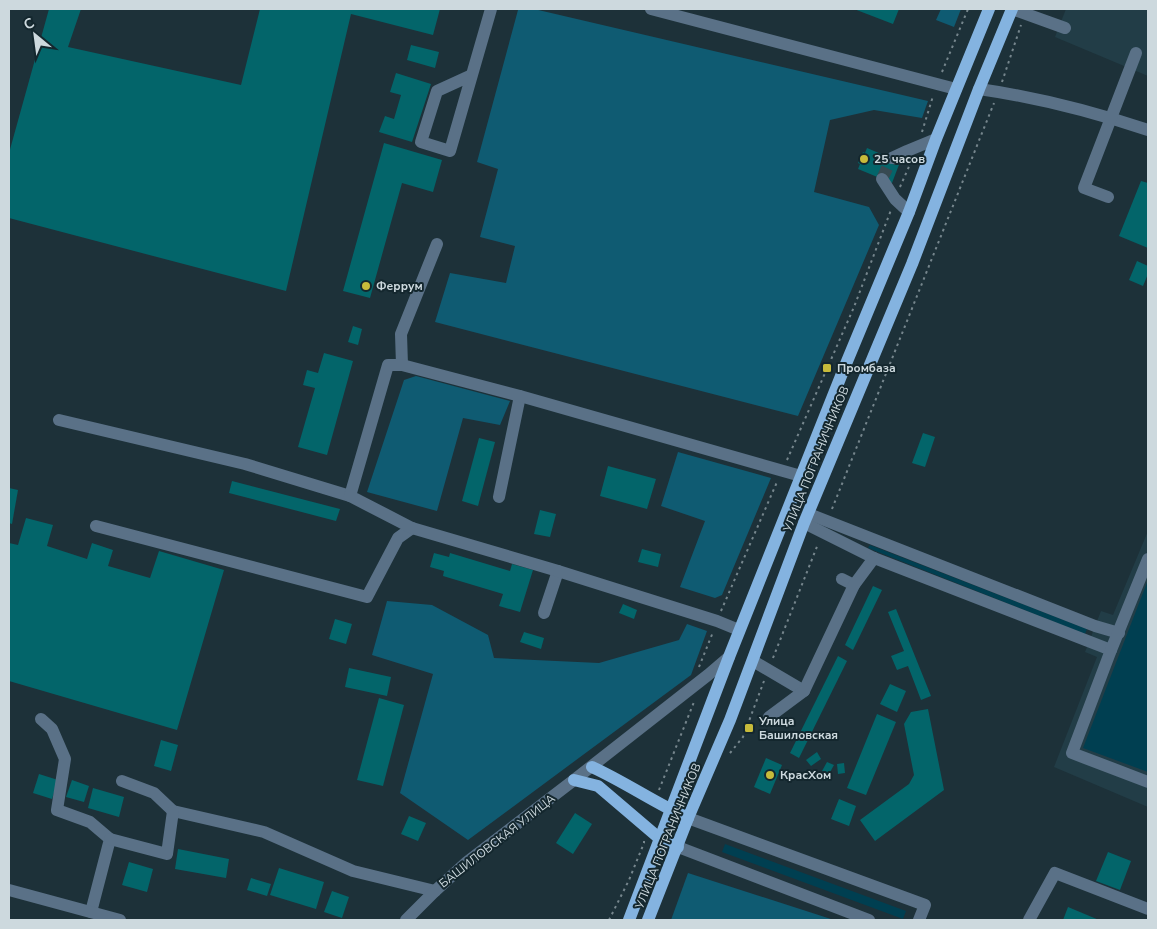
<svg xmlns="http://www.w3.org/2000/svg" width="1157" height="929" font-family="'Nunito Sans',sans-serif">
  <rect width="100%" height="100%" fill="#1d3139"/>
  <g fill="#223d47">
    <polygon points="1066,9 1148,9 1148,76 1055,37"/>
    <polygon points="1148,531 1148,807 1054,767 1097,657 1085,652 1101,611 1113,615"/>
  </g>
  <g fill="#003f51">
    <polygon points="870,545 1087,629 1085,634 868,548"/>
    <polygon points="1148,580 1148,772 1083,748"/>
    <polygon points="725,844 906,911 903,919 722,852"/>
  </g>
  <g fill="#0f5b72">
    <polygon points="523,9 534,9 928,101 922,118 874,110 830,120 814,192 869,207 879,225 798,416 435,322 450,273 506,283 515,246 480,237 498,169 477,162 518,10"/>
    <polygon points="941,9 961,9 954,27 936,20"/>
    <polygon points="416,376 510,401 500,425 463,418 437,511 367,492 404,380"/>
    <polygon points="678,452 771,478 722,595 715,598 680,587 705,521 661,506"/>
    <polygon points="387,601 432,605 488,635 494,658 599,663 679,640 687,624 707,631 691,675 468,840 400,793 433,674 372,655"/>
    <polygon points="688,873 834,920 671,920"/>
  </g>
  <g fill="#03656a">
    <polygon points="49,9 81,9 68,47 241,85 260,9 440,9 433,35 351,14 286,291 9,218 9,153"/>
    <polygon points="854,9 899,9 893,24"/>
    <polygon points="411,45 439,52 435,68 407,60"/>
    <polygon points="396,73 431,84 412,142 379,132 385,116 394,119 401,95 390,92"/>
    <polygon points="384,143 442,160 433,192 402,183 370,298 343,291"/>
    <polygon points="867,148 900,162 892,183 858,169 860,164 858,163 863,152 865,153"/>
    <polygon points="1141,181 1148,183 1148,248 1119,236"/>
    <polygon points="1137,261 1148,266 1148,274 1143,286 1129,280"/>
    <polygon points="353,326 362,329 358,345 348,342"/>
    <polygon points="324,353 353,361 327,455 298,447 315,388 303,385 307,370 318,373"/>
    <polygon points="923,433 935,437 925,467 912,463"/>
    <polygon points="479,438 495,442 478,506 462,501"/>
    <polygon points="608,466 656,479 647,509 600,496"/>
    <polygon points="232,481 340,509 336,521 229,493"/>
    <polygon points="9,488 18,490 12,524 9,523"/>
    <polygon points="540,510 556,514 550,537 534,534"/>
    <polygon points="26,518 53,525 47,546 87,559 92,543 113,550 108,566 150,578 159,551 224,570 177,730 9,681 9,543 18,545"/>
    <polygon points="642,549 661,554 658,567 638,562"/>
    <polygon points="434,553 449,557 450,553 510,571 512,564 533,570 520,612 499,606 503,594 443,576 444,571 430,567"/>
    <polygon points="873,586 882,590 853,650 845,645"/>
    <polygon points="623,604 637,610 634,619 619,613"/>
    <polygon points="896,609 931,696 921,700 908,666 897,670 891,656 904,651 888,612"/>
    <polygon points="335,619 352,624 346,644 329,639"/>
    <polygon points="524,632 544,638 541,649 520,642"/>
    <polygon points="838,656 847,661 799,758 790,753"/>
    <polygon points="349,668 391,677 387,696 345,687"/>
    <polygon points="890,684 906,691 897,712 880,704"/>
    <polygon points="379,698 404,705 383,786 357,780"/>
    <polygon points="928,709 944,790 875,841 860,820 909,784 914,775 904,724 911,712"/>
    <polygon points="877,714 896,722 866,795 847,788"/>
    <polygon points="161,740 178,745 171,771 154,766"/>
    <polygon points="817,752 821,759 811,766 806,760"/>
    <polygon points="766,758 782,765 770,794 754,787"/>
    <polygon points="827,762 834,765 829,774 822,771"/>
    <polygon points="844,763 845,773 838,774 837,764"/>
    <polygon points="39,774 58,780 52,799 33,793"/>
    <polygon points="72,780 89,786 84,802 66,797"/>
    <polygon points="93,788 124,797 119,817 88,808"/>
    <polygon points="839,799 856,806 849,826 831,819"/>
    <polygon points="575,813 592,824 573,854 556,843"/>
    <polygon points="409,816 426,823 418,841 401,834"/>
    <polygon points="178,849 229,859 226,878 175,869"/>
    <polygon points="1108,852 1131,861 1120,890 1096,881"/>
    <polygon points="129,862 153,869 147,892 122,885"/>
    <polygon points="279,868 324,882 316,909 270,895"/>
    <polygon points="251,878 271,884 267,896 247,890"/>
    <polygon points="332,891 349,897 342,918 324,912"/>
    <polygon points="1068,907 1099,920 1063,920"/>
  </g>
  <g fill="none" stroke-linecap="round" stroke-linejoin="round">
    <polyline stroke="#374a52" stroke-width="12" stroke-dasharray="12 6" stroke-linecap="butt" points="882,179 892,158"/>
    <g stroke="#76868d" stroke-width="2" stroke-dasharray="2.5 4" stroke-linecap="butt">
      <polyline points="942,72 968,9"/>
      <polyline points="1002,82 1021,25"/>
      <polyline points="922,132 933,96"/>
      <polyline points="900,187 911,162"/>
      <polyline points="787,460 854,307 891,210"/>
      <polyline points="832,509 994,103"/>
      <polyline points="721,611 777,482"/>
      <polyline points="773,658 818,544"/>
      <polyline points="699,667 713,632"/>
      <polyline points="730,753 743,737 764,681"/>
      <polyline points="659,790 694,702"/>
      <polyline points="609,920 629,880 644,843 644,841"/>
    </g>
    <g stroke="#5a7187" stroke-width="12">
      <polyline points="651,9 956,89"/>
      <polyline points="1012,9 1065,28"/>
      <polyline points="472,75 437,91 421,142 450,151 491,9"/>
      <path d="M979 89C1035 97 1094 112 1148 130"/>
      <polyline points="892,158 907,151 936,139"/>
      <polyline points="882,179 895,199 909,212"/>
      <polyline points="1108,197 1084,188 1136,53"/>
      <polyline points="402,365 401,334 437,244"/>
      <polyline points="59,420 245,464 350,496"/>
      <polyline points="499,497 520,396"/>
      <polyline points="809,514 1095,626 1119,633"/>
      <polyline points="804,523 874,558 1111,650"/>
      <polyline points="96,526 367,597 398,538 412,528"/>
      <polyline points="1148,559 1111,650 1072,753 1148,782"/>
      <polyline points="842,579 854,585"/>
      <polyline points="544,613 558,571"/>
      <polyline points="739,630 717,621 558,571 412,528 350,496 388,365 402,365 520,396 801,476"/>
      <polyline points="753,661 804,691"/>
      <polyline points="769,717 804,691 854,585 874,558"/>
      <polyline points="41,719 52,729 65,759 57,810 90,822 110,839 91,912"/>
      <polyline points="122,781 154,793 173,811 264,832 353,871 435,891"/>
      <polyline points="688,818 925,905 919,920"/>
      <polyline points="110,839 167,854 173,811"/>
      <polyline points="678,847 869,920"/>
      <polyline points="9,890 120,920"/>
      <polyline points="406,920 435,891 467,862 574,780 708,675 729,657"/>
      <polyline points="1029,920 1055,873 1148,909"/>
    </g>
    <g stroke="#84b3e0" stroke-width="12">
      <path d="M592 767C625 782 655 803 688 818"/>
      <polyline points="574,780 598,786 659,838 678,847"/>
      <polyline points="629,920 729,657 843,371 909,212 936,139 989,9"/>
      <polyline points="648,920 688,818 730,720 804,523 912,264 979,89 1012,9"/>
    </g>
  </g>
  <g fill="#c7bb3b" stroke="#14272e" stroke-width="2">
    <circle cx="864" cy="159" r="5"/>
    <circle cx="366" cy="286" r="5"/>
    <rect x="822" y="363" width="10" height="10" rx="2.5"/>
    <rect x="744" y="723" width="10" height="10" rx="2.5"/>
    <circle cx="770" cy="775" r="5"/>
  </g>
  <g text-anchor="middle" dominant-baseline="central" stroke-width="4" stroke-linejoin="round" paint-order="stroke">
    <g font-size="12" font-weight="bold" fill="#cdd9de" stroke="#14272e" text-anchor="start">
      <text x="874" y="159">25 часов</text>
      <text x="376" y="286">Феррум</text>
      <text x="837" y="368">Промбаза</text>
      <text x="759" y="721">Улица<tspan x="759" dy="14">Башиловская</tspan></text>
      <text x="780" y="775">КрасХом</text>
    </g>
    <g font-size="12" fill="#cdd9de" stroke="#14272e">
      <text transform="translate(816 459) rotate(-68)">УЛИЦА ПОГРАНИЧНИКОВ</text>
      <text transform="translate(668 836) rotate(-68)">УЛИЦА ПОГРАНИЧНИКОВ</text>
      <text transform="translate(497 841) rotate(-38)">БАШИЛОВСКАЯ УЛИЦА</text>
    </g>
  </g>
  <rect width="1157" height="929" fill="none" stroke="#cdd9de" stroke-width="20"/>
  <g transform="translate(35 35) rotate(331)" stroke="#14272e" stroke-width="4" paint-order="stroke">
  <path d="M0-4L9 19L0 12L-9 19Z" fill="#cdd9de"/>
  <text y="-8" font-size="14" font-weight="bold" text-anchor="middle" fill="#cdd9de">С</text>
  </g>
</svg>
